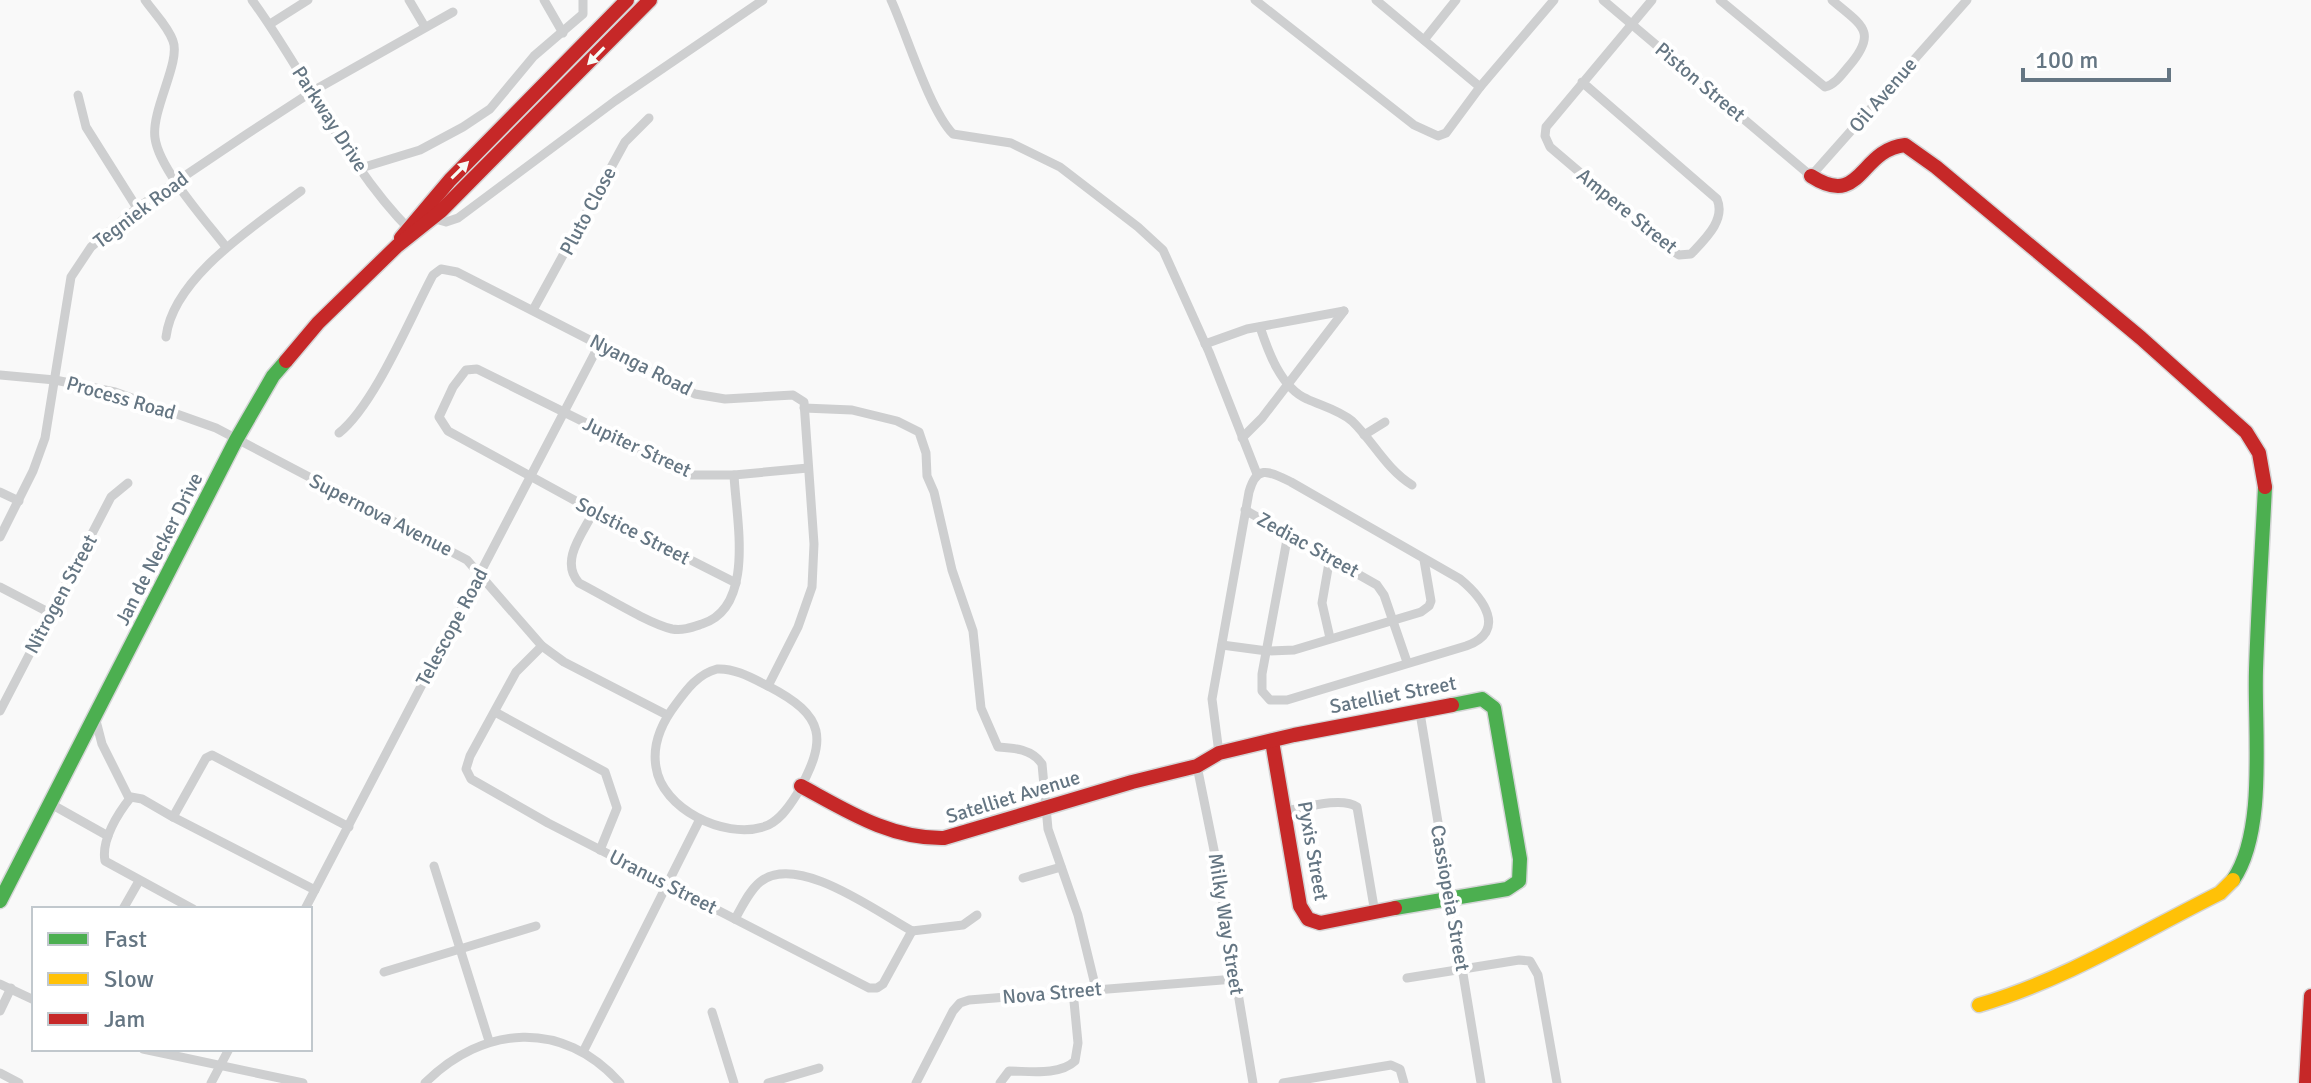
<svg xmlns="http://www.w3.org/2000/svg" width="2311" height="1083" font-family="Signika,sans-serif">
  <rect width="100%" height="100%" fill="#f9f9f9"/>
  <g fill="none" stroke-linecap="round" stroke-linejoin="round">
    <g stroke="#d5d6d7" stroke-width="17">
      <g id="fast">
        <path d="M2233 880C2267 831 2254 729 2256 670 2258 609 2262 548 2265 487"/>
        <polyline points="0,901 236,440 273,376 286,361"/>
        <polyline points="1395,908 1507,889 1519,881 1520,859 1494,708 1482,699 1452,705"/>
      </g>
    </g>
    <g stroke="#d5d6d7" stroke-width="17">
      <path id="slow" d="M1979 1005C2065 980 2140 933 2220 893L2233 880"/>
    </g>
    <g stroke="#d5d6d7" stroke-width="17">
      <g id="jam">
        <path d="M1811 176C1862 209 1859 150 1905 145L1936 167 2141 338 2246 432 2259 453 2265 487"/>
        <polyline points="401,238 450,180 627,0"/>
        <polyline points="286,361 318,323 397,246 441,211 650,0"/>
        <polyline points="1272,741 1300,906 1308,919 1320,923 1395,908"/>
        <path d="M801 786C847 811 890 839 944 838L1132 782 1197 766 1219 753 1294 735 1452 705"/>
        <polyline points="2306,1083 2311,996"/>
      </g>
    </g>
    <g stroke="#cecfd0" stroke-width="9">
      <path d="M145 0C154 13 168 26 173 41 181 62 151 110 155 138 159 169 206 221 226 247"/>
      <path d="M252 0C307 75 345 165 411 231"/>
      <polyline points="409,0 425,27"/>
      <polyline points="544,0 563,33"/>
      <path d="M891 0C907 35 929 109 953 134L1011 143 1060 167 1138 227 1163 250 1209 352 1257 474"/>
      <polyline points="1255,0 1414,125 1438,136 1446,133 1480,87 1554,0"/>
      <polyline points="1376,0 1480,87"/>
      <polyline points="1603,0 1811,176 1967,0"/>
      <path d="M1720 0 1825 87C1836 84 1842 74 1849 66 1879 31 1861 25 1832 0"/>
      <polyline points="270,24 308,0"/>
      <polyline points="1424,40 1456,0"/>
      <path d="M1582 82 1717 199C1726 220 1705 239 1691 254L1679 255 1671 250 1550 147 1545 136 1546 127 1652 0"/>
      <polyline points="78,95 86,127 137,208"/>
      <polyline points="361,168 420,150 463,127 490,109 534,56 583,14 583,0"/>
      <polyline points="432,218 446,222 458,218 615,101 763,0"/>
      <polyline points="533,310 625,142 649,118"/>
      <path d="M1260 327C1268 351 1281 388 1307 399 1322 406 1339 410 1352 421 1373 441 1386 469 1412 485"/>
      <path d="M166 337C173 277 256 225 301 191"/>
      <polyline points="1205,344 1247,329 1344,311"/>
      <polyline points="0,375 55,380 115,392 216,428 467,560 542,646 564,662 667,715"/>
      <path d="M804 408 852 410 897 421 919 432 926 453 927 476 934 492 952 570 973 631 981 708 998 747C1014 748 1032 749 1042 764L1048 829 1078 915 1096 989"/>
      <path d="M339 433C375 404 410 318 433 275L441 269 457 272 695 394 725 399 793 395 804 402 814 544 812 587 798 627 768 686"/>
      <polyline points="1364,435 1385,422"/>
      <polyline points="1242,438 1262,418 1344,311"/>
      <polyline points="0,492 19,501"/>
      <polyline points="1245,510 1377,585 1384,595 1407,662"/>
      <path d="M594 511C583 533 559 561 579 583 603 595 647 623 672 629 683 631 693 627 702 624 756 607 736 518 734 475"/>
      <polyline points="0,537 33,471 45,438 71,277 91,247 137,208 247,134 313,91 453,12"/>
      <polyline points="1330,557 1322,603 1330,638"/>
      <polyline points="736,583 594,511 448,431 439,417 453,387 466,370 477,369 691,475 734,475 808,468"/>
      <polyline points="0,587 50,613"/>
      <polyline points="1222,645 1267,651 1294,650 1421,612 1429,606 1431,601 1424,560"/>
      <polyline points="542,646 516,672 470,756 466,769 471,779 548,823 869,988 877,988 883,984 912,931"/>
      <path d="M717 669C735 668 752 678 768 686 826 716 828 739 797 794 789 807 778 823 763 827 724 839 662 809 656 767 652 744 663 721 676 704 687 689 698 674 717 669Z"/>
      <polyline points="0,711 111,497 128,483"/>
      <polyline points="495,712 605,772 617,808 600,850"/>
      <polyline points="1420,713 1481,1083"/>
      <polyline points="95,717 102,744 129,798"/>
      <path d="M1219 753 1212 699 1249 492C1257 463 1270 472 1291 482L1460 579C1483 598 1508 631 1466 646L1287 700H1270L1262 691V674L1288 534"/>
      <polyline points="1197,766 1215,855 1253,1083"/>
      <polyline points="51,804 108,836"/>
      <path d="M1286 811C1303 808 1342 796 1357 807L1375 913"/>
      <polyline points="173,817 206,758 212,755 349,827"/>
      <polyline points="434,866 489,1041"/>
      <polyline points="1023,878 1061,867"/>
      <polyline points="123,909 139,881"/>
      <path d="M193 909 105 861C101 840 118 813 131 797L142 799 173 817 315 890"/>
      <polyline points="305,909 599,345"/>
      <path d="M735 919C742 907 749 891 760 882 797 852 877 912 912 931"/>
      <polyline points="912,931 963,925 977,915"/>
      <polyline points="384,972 536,926"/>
      <polyline points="1407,978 1519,960 1530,961 1538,975 1557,1083"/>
      <polyline points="0,984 34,1000"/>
      <polyline points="0,1011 11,988"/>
      <polyline points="712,1012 734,1083"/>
      <polyline points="143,1049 303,1083"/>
      <polyline points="583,1052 700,819"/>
      <polyline points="0,1073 19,1083"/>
      <polyline points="211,1083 229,1049"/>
      <path d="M425 1083C483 1025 563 1019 620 1083"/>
      <polyline points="768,1083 819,1068"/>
      <polyline points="916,1083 953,1011 960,1003 969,1000 1235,979"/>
      <path d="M1000 1083 1009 1071C1029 1071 1059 1076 1075 1061L1078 1043 1073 991"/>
      <polyline points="1283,1083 1391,1065 1400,1069 1404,1083"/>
    </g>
    <use href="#fast" stroke="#4caf50" stroke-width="14"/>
    <use href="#slow" stroke="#ffc107" stroke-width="14"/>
    <use href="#jam" stroke="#c62828" stroke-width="14"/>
  </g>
  <defs><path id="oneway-solid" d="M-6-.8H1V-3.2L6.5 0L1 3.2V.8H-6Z" transform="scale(2)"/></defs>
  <g fill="#f6fbf6">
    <use href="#oneway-solid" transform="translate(596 56) rotate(134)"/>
    <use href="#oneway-solid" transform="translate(460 170) rotate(-45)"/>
  </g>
  <g text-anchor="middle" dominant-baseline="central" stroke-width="8" stroke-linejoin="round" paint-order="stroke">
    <g font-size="20" fill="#657683" stroke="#fff">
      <text transform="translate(1700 82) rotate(40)">Piston Street</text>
      <text transform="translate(1883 95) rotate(-49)">Oil Avenue</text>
      <text transform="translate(330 119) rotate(57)">Parkway Drive</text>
      <text transform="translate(141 210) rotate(-37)">Tegniek Road</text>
      <text transform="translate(588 211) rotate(-62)">Pluto Close</text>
      <text transform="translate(1627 211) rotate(39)">Ampere Street</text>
      <text transform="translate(641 365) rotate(27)">Nyanga Road</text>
      <text transform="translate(121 398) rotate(16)">Process Road</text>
      <text transform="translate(637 447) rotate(25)">Jupiter Street</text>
      <text transform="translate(381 515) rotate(27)">Supernova Avenue</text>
      <text transform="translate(633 531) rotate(27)">Solstice Street</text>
      <text transform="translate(1308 545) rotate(29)">Zediac Street</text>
      <text transform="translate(159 549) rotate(-63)">Jan de Necker Drive</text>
      <text transform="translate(61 594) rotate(-62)">Nitrogen Street</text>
      <text transform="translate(452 627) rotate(-62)">Telescope Road</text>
      <text transform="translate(1393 695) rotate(-11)">Satelliet Street</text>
      <text transform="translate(1013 797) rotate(-17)">Satelliet Avenue</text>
      <text transform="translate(1313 851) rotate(80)">Pyxis Street</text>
      <text transform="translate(663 882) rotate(27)">Uranus Street</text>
      <text transform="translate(1450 898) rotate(80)">Cassiopeia Street</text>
      <text transform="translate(1226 924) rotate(81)">Milky Way Street</text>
      <text transform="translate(1052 993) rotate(-5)">Nova Street</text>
    </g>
  </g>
  <rect x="32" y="907" width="280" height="144" fill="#ffffff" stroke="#c1c8cd" stroke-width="2"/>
  <rect x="48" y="933" width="40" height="12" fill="#4caf50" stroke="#c1c8cd" stroke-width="2"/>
  <text x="104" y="947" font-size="24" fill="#657683">Fast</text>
  <rect x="48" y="973" width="40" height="12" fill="#ffc107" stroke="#c1c8cd" stroke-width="2"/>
  <text x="104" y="987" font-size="24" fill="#657683">Slow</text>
  <rect x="48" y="1013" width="40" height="12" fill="#c62828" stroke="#c1c8cd" stroke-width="2"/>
  <text x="104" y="1027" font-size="24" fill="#657683">Jam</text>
  <path d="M2023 68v12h146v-12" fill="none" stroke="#657683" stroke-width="4"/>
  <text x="2035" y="68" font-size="24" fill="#657683" stroke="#ffffff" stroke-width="6" paint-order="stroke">100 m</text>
</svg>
